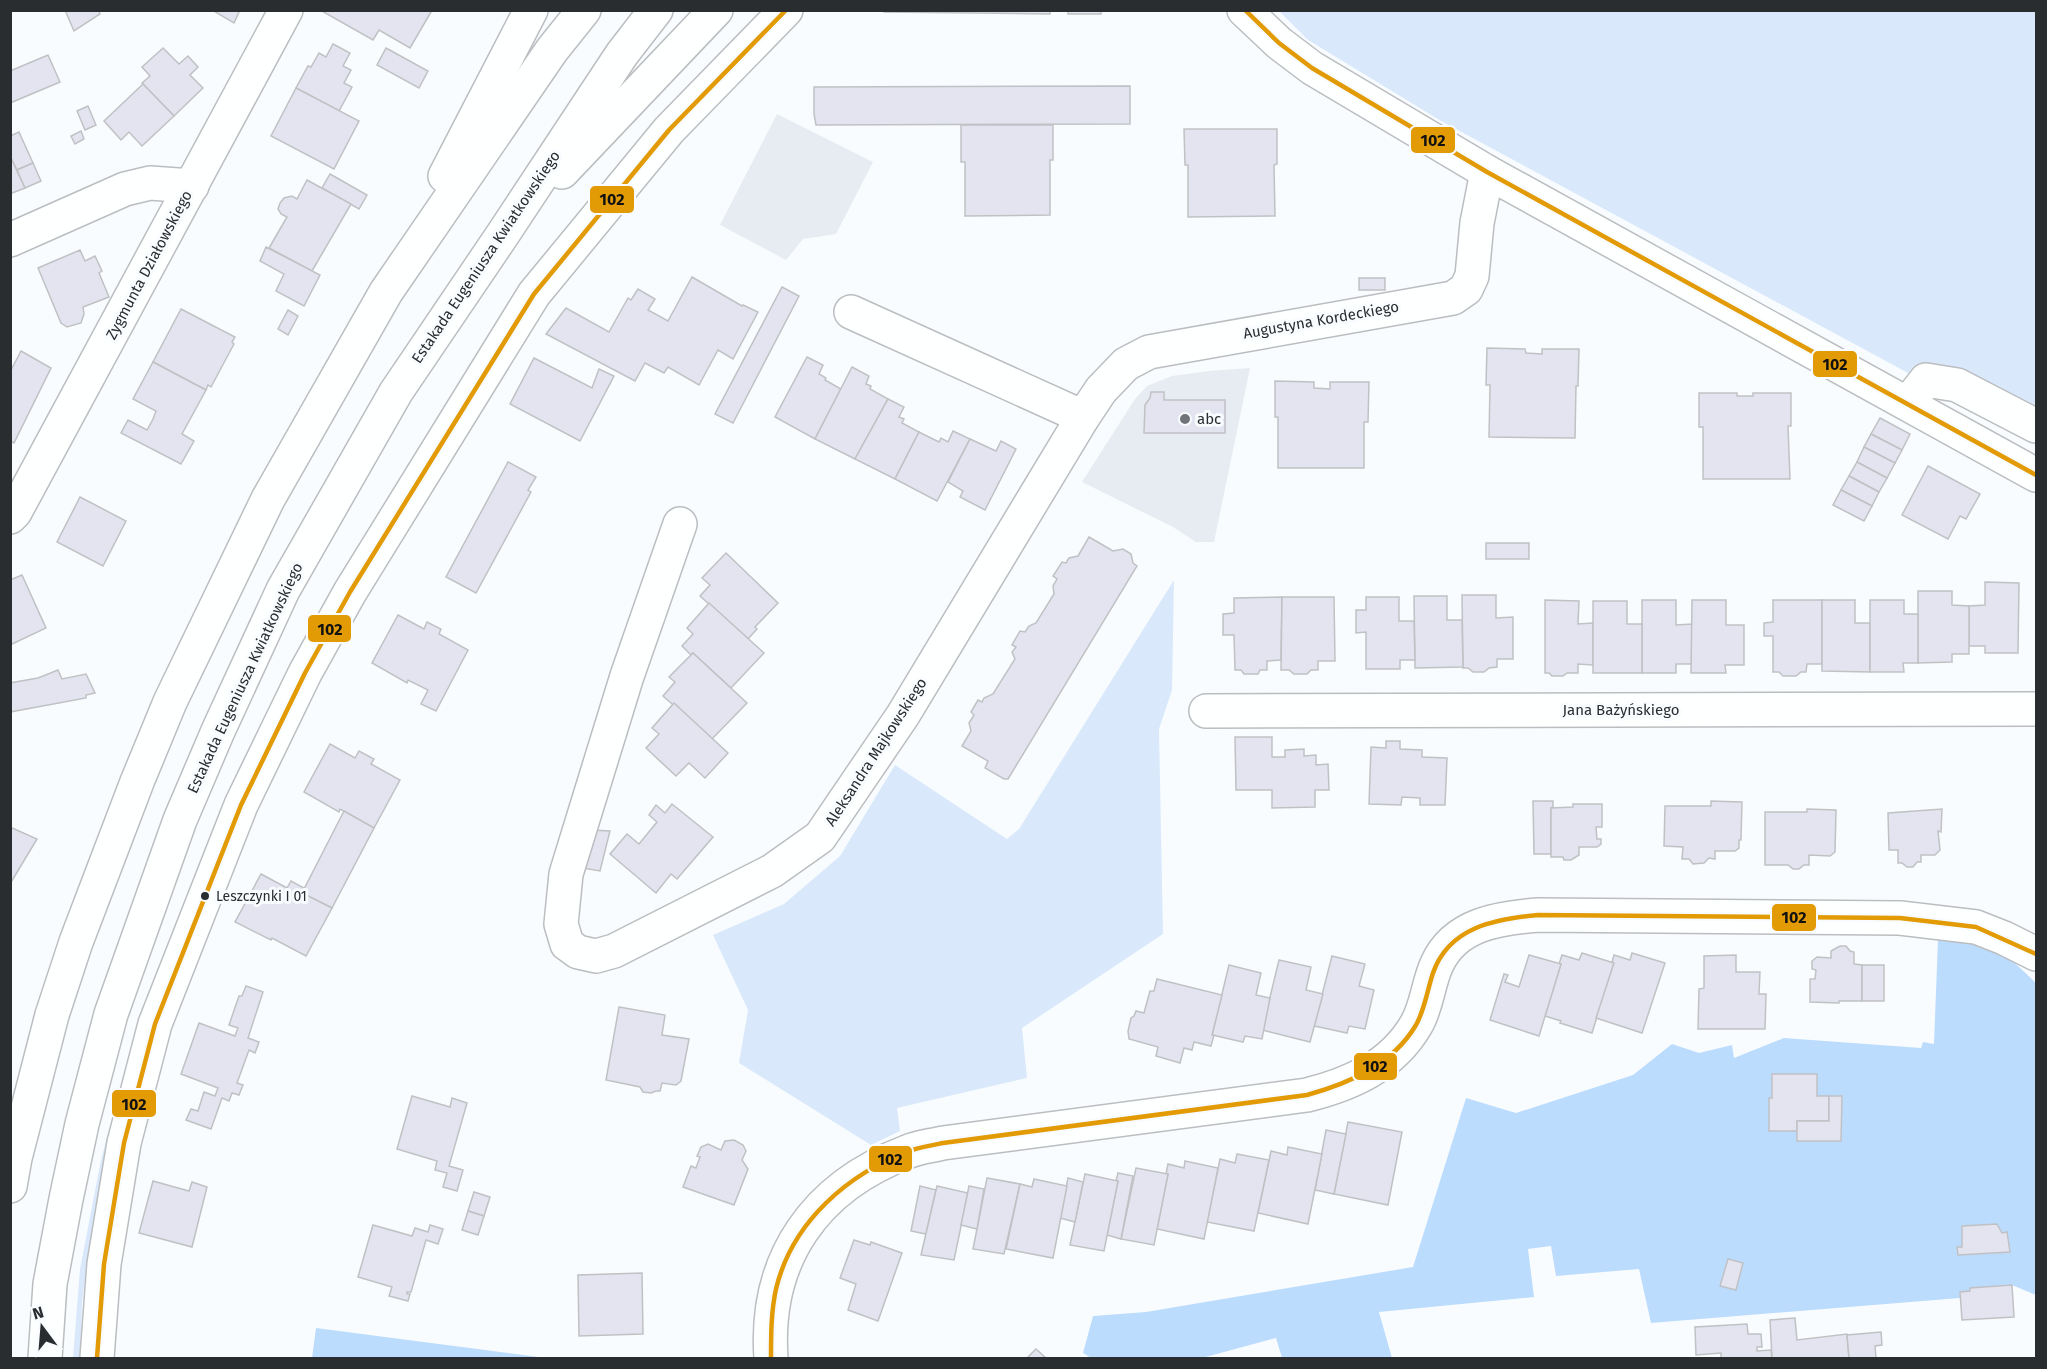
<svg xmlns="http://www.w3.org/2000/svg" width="2047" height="1369" font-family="'Fira Sans',sans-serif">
  <rect width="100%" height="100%" fill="#f9fcfe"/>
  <g fill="#e6ecf1">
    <polygon points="777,114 873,162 836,234 803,239 786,260 720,225"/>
    <polygon points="1250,368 1214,542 1196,542 1173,527 1082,482 1135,399 1147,386 1172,376 1209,371"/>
  </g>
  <g fill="#d9e9fb">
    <polygon points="1279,11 2036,11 2036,442 1441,121 1308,40"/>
    <polygon points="1174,580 1172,690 1159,729 1163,934 1022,1028 1027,1078 897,1108 900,1131 871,1145 739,1063 748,1010 713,935 784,904 840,856 895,765 1007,839 1019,829"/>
    <polygon points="117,1100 87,1261 82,1304 80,1358 73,1358 80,1269 101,1160"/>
  </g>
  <g fill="#bcdcfe">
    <polygon points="1938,939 1960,941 2003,952 2036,983 2036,1295 2012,1285 1970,1288 1970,1291 1960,1292 1960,1298 1651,1323 1639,1269 1556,1276 1551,1246 1528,1249 1534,1297 1379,1312 1392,1358 1282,1358 1276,1338 1202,1358 1091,1358 1083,1353 1093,1316 1146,1312 1413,1267 1466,1098 1516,1113 1633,1075 1672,1044 1699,1053 1732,1045 1734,1058 1784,1038 1921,1048 1923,1042 1934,1044"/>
    <polygon points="316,1328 546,1358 312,1358"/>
  </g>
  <g fill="#e4e4f0" stroke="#c0c1c4" stroke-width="1.5">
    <polygon points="65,10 98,10 100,14 74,31"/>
    <polygon points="212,10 240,10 234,23"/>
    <polygon points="320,10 429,10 431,12 410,48 379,30 373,40"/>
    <polygon points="884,10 1050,10 1050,14 884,12"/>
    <rect x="1068" y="10" width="33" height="4"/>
    <polygon points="333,44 350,53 343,66 351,70 344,83 352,87 339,111 296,88 308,66 311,67 319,53 326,57"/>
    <polygon points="163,48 179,64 188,56 198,67 190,75 203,88 174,116 142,83 150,76 142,67"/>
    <polygon points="386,48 428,71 419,88 377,65"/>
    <polygon points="48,55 60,82 10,103 10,71"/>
    <polygon points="143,84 174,116 142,146 129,132 121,140 104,121"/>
    <polygon points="1130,86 1130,124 816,125 814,114 814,87"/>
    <polygon points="296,88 359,121 334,169 271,136"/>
    <polygon points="88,106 96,125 85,130 77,111"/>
    <polygon points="961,125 1053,125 1053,160 1050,160 1050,215 965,216 965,162 961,162"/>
    <polygon points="1184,129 1277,129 1277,164 1274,165 1275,216 1188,217 1188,165 1185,165"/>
    <polygon points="81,131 84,139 75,144 71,136"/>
    <polygon points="19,132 33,163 17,170 10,156 10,136"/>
    <polygon points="10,156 25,188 10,194"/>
    <polygon points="33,163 41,181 25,188 17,170"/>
    <polygon points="330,174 367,195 359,209 322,188"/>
    <polygon points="307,180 351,204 312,271 269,248 287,217 281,214 278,209 280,203 284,198 292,196 297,199"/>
    <polygon points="266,247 320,275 304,306 276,291 284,274 260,261"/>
    <polygon points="80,250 85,261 95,256 102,271 99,273 109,297 83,307 84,314 81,323 67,327 61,323 38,268"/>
    <polygon points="692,277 742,306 743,305 758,312 733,359 718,350 699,385 668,367 664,373 645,363 635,381 546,334 566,308 609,332 628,298 631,300 638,289 655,299 648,310 668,321"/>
    <rect x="1359" y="278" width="26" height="12"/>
    <polygon points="782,287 799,296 733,423 715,414"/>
    <polygon points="181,309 235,337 232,342 234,344 211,387 208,385 206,390 153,362"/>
    <polygon points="288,310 298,316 288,335 278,329"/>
    <polygon points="1487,348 1525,349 1526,353 1542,354 1542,349 1579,349 1578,386 1576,386 1575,438 1489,437 1490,385 1486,385"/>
    <polygon points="21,351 51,368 14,443 10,441 10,372"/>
    <polygon points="807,357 823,365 819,374 826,378 825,380 841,389 815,439 775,417"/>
    <polygon points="534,358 592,388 599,369 614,376 580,441 510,404"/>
    <polygon points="153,362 206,390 182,434 194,441 181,464 121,433 128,420 147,430 153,419 156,411 133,399"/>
    <polygon points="852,367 869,376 866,384 871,386 870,389 888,399 855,459 815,439"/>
    <polygon points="1275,381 1314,382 1314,388 1330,389 1330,382 1369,382 1368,422 1364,422 1364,468 1278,468 1278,417 1275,417"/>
    <polygon points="1151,392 1164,392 1164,400 1225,400 1225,433 1144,433 1145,405 1150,398"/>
    <polygon points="1699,393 1737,393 1737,396 1753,396 1753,393 1791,393 1791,426 1788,426 1790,479 1703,479 1703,427 1699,427"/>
    <polygon points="888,399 904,407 899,417 904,419 902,423 919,432 895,479 855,459"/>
    <polygon points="1880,418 1910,434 1902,450 1871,434"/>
    <polygon points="953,431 970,439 937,501 895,479 919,432 939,442 941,438 948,442"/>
    <polygon points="1871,434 1902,450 1895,463 1864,447"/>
    <polygon points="970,439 996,451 1001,441 1016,449 985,510 960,497 963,491 948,482"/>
    <polygon points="1864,447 1895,463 1887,478 1857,462"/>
    <polygon points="508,462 536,477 528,490 531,492 476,593 446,577"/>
    <polygon points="1857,462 1887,478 1879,492 1849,476"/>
    <polygon points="1928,466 1980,494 1966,519 1960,516 1948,539 1902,515"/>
    <polygon points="1849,476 1879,492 1872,506 1841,490"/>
    <polygon points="1841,490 1872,506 1864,521 1833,505"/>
    <polygon points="80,497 126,521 103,566 57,542"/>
    <polygon points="1089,537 1113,551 1123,549 1131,554 1133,563 1137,566 1008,779 1004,779 985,768 988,761 962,746 971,731 969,723 974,715 971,712 978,700 982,702 984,698 993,694 1015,659 1012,652 1016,647 1012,645 1020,631 1025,632 1029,626 1036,623 1054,594 1053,586 1057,579 1053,576 1062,562 1066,563 1069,558 1078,556"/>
    <rect x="1486" y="543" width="43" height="16"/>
    <polygon points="726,553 778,603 755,627 757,629 748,639 700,596 710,585 702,578"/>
    <polygon points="22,575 46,628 10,645 10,580"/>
    <polygon points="1985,582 2019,583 2018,653 1985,653 1985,646 1969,646 1969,606 1985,605"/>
    <polygon points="1918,591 1952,591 1952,605 1969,606 1969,654 1952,654 1952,662 1918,663"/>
    <polygon points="1462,595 1496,595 1496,618 1513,617 1513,659 1497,659 1497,667 1489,668 1484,672 1473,672 1468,668 1463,668"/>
    <polygon points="1414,596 1447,596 1447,620 1462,620 1463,667 1415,668"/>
    <polygon points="1282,597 1281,660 1267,661 1267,670 1260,670 1258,674 1244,674 1241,670 1235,670 1234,635 1223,635 1223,614 1234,613 1234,598"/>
    <polygon points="1282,597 1334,597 1335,661 1318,661 1318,670 1311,670 1307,674 1294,674 1289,670 1281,670"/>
    <polygon points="1366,597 1399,597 1399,621 1414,621 1415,660 1400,660 1400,669 1366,669 1366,632 1356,633 1356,610 1366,610"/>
    <polygon points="1545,600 1579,601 1578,624 1593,623 1593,665 1578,664 1578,673 1567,673 1563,676 1552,676 1549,673 1545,673"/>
    <polygon points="1642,600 1676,600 1676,625 1692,624 1692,664 1676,664 1676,673 1642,673"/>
    <polygon points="1692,600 1726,600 1726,625 1744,625 1744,665 1725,665 1726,673 1691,673"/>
    <polygon points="1773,600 1822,600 1822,664 1807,664 1806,672 1801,672 1796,676 1783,676 1779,672 1773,672 1773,636 1764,636 1764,623 1773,622"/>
    <polygon points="1822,600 1855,600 1855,623 1870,623 1870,672 1822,671"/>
    <polygon points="1870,600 1904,600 1904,614 1918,614 1918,663 1903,663 1904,672 1870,672"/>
    <polygon points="1593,601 1627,601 1627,624 1642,624 1642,673 1593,673"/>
    <polygon points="709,603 764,653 731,688 693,653 691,655 682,646 693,634 687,628"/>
    <polygon points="398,615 424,629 427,622 441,629 439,634 468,650 436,711 421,704 428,690 408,680 407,683 372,663"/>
    <polygon points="693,653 747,703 712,739 663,696 675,682 669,677"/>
    <polygon points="58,670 62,679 86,674 95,693 86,695 86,698 10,712 10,683 38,678"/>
    <polygon points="674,703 728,753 705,778 689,763 676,776 646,748 659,734 652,728"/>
    <polygon points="1235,737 1272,737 1272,757 1285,757 1285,750 1304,749 1304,756 1316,755 1316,765 1328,764 1329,790 1315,790 1315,807 1272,808 1272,790 1236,790"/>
    <polygon points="1386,741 1400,741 1400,749 1422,750 1422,757 1447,758 1445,805 1420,805 1420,798 1402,797 1401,805 1369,804 1371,747 1386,748"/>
    <polygon points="330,744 355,758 359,751 374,759 371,764 400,780 374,828 340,809 339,812 304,792"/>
    <polygon points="1533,801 1553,801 1553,807 1551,808 1551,854 1534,854"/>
    <polygon points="1711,801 1742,802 1741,840 1739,840 1739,848 1735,851 1715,851 1715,859 1709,858 1704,863 1693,864 1689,859 1682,859 1683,847 1664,846 1665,806 1711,806"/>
    <polygon points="672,804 713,837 677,879 671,874 656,893 610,854 627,834 639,844 657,822 649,815 656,805 665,813"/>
    <polygon points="1573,804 1602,804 1602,827 1596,827 1597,839 1601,839 1601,844 1597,847 1579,847 1579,855 1571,860 1564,860 1563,857 1551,857 1551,808 1573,807"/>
    <polygon points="1807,809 1836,810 1835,852 1830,856 1809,855 1809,865 1804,865 1799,869 1793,869 1788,865 1765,865 1765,812 1807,812"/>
    <polygon points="1942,809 1941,832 1938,831 1940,850 1935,855 1921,855 1921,862 1917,862 1913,867 1907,867 1902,863 1898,863 1898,850 1889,850 1888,813"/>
    <polygon points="344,811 374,828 332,908 302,893"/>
    <polygon points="10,827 37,839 10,884"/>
    <polygon points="591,830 610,831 600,871 582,868"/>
    <polygon points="261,874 287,888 291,881 304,888 302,893 332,908 306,956 272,938 271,940 235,922"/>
    <polygon points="1840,946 1846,946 1850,951 1854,952 1854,964 1862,965 1862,1001 1839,1001 1839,1003 1810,1002 1810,979 1815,979 1816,970 1812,969 1812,961 1817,957 1831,958 1831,951"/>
    <polygon points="1582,953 1614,963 1592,1033 1560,1023 1561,1021 1545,1016 1561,964 1559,964 1562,955 1579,960"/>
    <polygon points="1632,953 1665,963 1642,1033 1596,1018 1614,963 1612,962 1614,955 1630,960"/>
    <polygon points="1529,955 1561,964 1539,1036 1490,1020 1504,974 1508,975 1505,982 1519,987"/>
    <polygon points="1736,955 1736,972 1760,972 1759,994 1766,994 1765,1029 1698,1029 1699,989 1704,988 1704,956"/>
    <polygon points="1332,956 1365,964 1359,986 1374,990 1365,1029 1349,1026 1347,1033 1314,1026"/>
    <polygon points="1279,960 1311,967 1306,990 1323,994 1310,1042 1262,1030"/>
    <polygon points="1229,965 1261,973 1256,995 1270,998 1262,1039 1245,1036 1243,1042 1212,1035"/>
    <rect x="1862" y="965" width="22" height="36"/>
    <polygon points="1157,979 1222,995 1212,1035 1214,1035 1211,1046 1194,1042 1192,1050 1184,1048 1180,1063 1156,1056 1158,1047 1129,1039 1128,1031 1131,1018 1134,1016 1136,1011 1144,1013 1150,991 1154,991"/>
    <polygon points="246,986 263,992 248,1038 259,1042 255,1053 249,1050 237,1083 243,1085 239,1095 232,1093 229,1101 222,1098 211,1129 186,1120 191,1109 198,1111 204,1092 215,1096 218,1088 181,1074 199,1023 235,1036 238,1028 229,1025 239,996 242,996"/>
    <polygon points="619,1007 665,1015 662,1035 689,1039 681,1081 676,1085 662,1083 660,1091 656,1091 651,1093 643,1092 640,1087 606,1080"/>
    <polygon points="1772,1074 1817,1074 1817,1096 1829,1096 1829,1121 1797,1121 1797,1131 1769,1131 1769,1098 1772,1098"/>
    <polygon points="412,1096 450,1107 452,1098 467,1103 449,1166 463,1170 457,1191 443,1187 447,1173 435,1170 437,1161 397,1149"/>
    <polygon points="1829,1096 1842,1096 1841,1141 1797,1141 1797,1121 1829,1121"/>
    <polygon points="1348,1122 1402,1132 1388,1205 1334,1194"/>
    <polygon points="1326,1130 1346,1134 1334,1194 1315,1190"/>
    <polygon points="734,1140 743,1145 746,1151 742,1160 748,1169 734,1205 683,1187 691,1166 696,1168 700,1157 697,1156 701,1147 708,1144 721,1150 725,1141"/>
    <polygon points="1288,1147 1322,1154 1308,1224 1258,1213 1271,1151 1287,1155"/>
    <polygon points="1237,1154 1269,1160 1254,1231 1207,1222 1220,1159 1235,1163"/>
    <polygon points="1185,1161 1218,1168 1204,1239 1157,1229 1168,1174 1166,1174 1168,1164 1184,1168"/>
    <polygon points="1136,1168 1168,1174 1154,1245 1121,1239"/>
    <polygon points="1118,1173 1133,1176 1121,1239 1107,1235 1118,1181 1116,1181"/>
    <polygon points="1085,1174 1118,1181 1104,1251 1070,1245"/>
    <polygon points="987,1178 1020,1184 1004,1254 973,1249"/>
    <polygon points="1068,1178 1083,1182 1075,1222 1060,1218"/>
    <polygon points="1034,1179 1067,1186 1053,1258 1006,1249 1020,1184 1032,1187"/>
    <polygon points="153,1181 189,1191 192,1182 207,1187 192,1247 139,1233"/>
    <polygon points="920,1186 936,1190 926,1234 911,1231"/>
    <polygon points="937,1186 968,1193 954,1260 921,1255"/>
    <polygon points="969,1186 984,1189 977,1229 961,1225"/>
    <polygon points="474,1192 490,1197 484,1216 468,1211"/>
    <polygon points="468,1211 484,1216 478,1235 462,1230"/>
    <polygon points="1997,1224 2002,1233 2007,1232 2010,1252 1958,1255 1957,1247 1962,1247 1962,1226"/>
    <polygon points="373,1225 412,1236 415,1228 428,1232 430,1225 443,1229 438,1244 426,1240 411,1292 407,1292 407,1294 410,1294 408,1301 389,1296 392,1287 358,1277"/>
    <polygon points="854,1240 870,1245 871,1242 902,1253 878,1321 848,1310 856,1284 840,1278"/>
    <polygon points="1728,1259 1743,1263 1736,1290 1720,1286"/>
    <polygon points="642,1273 643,1334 579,1336 578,1275"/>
    <polygon points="2012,1285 2014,1317 1962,1320 1960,1292 1970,1291 1970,1288"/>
    <polygon points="1795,1318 1797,1340 1847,1334 1849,1358 1772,1358 1770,1320"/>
    <polygon points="1747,1324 1748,1334 1761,1334 1762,1347 1757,1347 1757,1351 1771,1350 1772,1358 1721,1358 1721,1353 1696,1355 1695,1327"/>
    <polygon points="1881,1332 1882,1345 1875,1346 1876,1358 1849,1358 1847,1335"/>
    <polygon points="1036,1349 1046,1358 1027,1358"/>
  </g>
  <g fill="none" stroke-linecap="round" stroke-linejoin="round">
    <g stroke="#bbbdc0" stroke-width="36">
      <g id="minor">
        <polyline points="1244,10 1279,43 1312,68 1487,172 2036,475"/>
        <polyline points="10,240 125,189 150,183 192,186"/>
        <polyline points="851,312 1083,417"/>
        <polyline points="1908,403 1926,380 1957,385 2036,426"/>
        <polyline points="10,517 15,512 286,10"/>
        <polyline points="680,524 627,676 566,874 561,924 567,944 578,952 596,956 614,951 772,871 820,837 903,715 1083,417 1101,390 1126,364 1149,352 1453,298 1466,289 1472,276 1477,223 1487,172"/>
        <polyline points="1206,711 2036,709"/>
        <polyline points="97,1358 104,1264 124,1143 155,1024 241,805 305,673 350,592 534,294 669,130 786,10"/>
        <path d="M771 1358C764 1259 815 1187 907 1152 918 1147 931 1146 943 1143L1307 1095C1351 1084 1392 1066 1416 1025 1427 1007 1428 983 1437 964 1455 924 1499 918 1538 915L1900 918 1976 927 2004 938 2036 954"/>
      </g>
    </g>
    <g stroke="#bbbdc0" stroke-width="36">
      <g id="highway">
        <polyline points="562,172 716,10"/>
        <polyline points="445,176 531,10"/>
        <polyline points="10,1186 15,1158 52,1015 76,942 137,782 170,702 268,499 386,292 552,50 584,10"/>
        <polyline points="45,1358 50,1284 66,1199 82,1124 111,1014 180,820 218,731 283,590 396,392 503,234 622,54 656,10"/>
      </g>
    </g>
    <use href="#minor" stroke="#feffff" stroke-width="33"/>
    <use href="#highway" stroke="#feffff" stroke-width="33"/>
    <g stroke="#f8fcff" stroke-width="9">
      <g id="bus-1">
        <polyline points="1245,10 1279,43 1312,68 1487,172 2036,475"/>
        <polyline points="97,1358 104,1264 124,1143 155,1024 241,805 305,673 350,592 534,294 669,130 786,10"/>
        <path d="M771 1358C771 1335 771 1312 776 1289 792 1222 848 1173 912 1150 922 1147 933 1145 943 1143L1307 1095C1350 1083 1392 1065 1416 1025 1425 1009 1427 991 1433 973 1449 927 1495 919 1538 915L1900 918 1976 927 2036 954"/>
      </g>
    </g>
    <use href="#bus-1" stroke="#e29a05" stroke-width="4.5"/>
  </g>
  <circle fill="#727578" stroke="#f8fcff" stroke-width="2" cx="1185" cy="419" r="6"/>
  <circle fill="#2a2d30" stroke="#f8fcff" stroke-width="2" cx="205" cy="896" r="5"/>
  <g text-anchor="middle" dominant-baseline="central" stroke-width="6" stroke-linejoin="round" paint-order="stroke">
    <g font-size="14" fill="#2a2d30" stroke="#f8fcff" text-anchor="start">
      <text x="216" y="896">Leszczynki I 01</text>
    </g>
    <g font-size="15" fill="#2a2d30" stroke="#f8fcff">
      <text transform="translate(486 257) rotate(-56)">Estakada Eugeniusza Kwiatkowskiego</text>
      <text transform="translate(149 265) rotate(-62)">Zygmunta Działowskiego</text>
      <text transform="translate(1321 320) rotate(-10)">Augustyna Kordeckiego</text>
      <text transform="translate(245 678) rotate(-65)">Estakada Eugeniusza Kwiatkowskiego</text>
      <text x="1621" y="710">Jana Bażyńskiego</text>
      <text transform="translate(876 752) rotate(-57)">Aleksandra Majkowskiego</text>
    </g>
    <g font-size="15" fill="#2a2d30" stroke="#f8fcff" text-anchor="start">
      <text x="1197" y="419">abc</text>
    </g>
  </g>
  <g stroke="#f8fcff" stroke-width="2">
    <rect x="1410" y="126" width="46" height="28" rx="6" fill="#e29a05"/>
    <rect x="589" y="185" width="46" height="29" rx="6" fill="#e29a05"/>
    <rect x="1812" y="350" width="46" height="28" rx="6" fill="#e29a05"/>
    <rect x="307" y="614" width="45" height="29" rx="6" fill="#e29a05"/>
    <rect x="1771" y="903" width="46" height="29" rx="6" fill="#e29a05"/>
    <rect x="1353" y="1052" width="45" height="29" rx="6" fill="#e29a05"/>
    <rect x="111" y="1089" width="46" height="29" rx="6" fill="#e29a05"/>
    <rect x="868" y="1145" width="45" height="28" rx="6" fill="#e29a05"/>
  </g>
  <g font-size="16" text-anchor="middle" font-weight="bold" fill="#111">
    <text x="1433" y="146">102</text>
    <text x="612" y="205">102</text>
    <text x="1835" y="370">102</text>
    <text x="330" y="635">102</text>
    <text x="1794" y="923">102</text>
    <text x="1375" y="1072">102</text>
    <text x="134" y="1110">102</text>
    <text x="890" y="1165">102</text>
  </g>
  <rect width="2047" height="1369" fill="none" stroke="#2a2d30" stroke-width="24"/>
  <g transform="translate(42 1327) rotate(344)" stroke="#f8fcff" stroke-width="4.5" paint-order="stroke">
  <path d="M0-4.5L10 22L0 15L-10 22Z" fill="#2a2d30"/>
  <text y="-9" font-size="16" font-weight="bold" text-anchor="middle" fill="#2a2d30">N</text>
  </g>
</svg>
